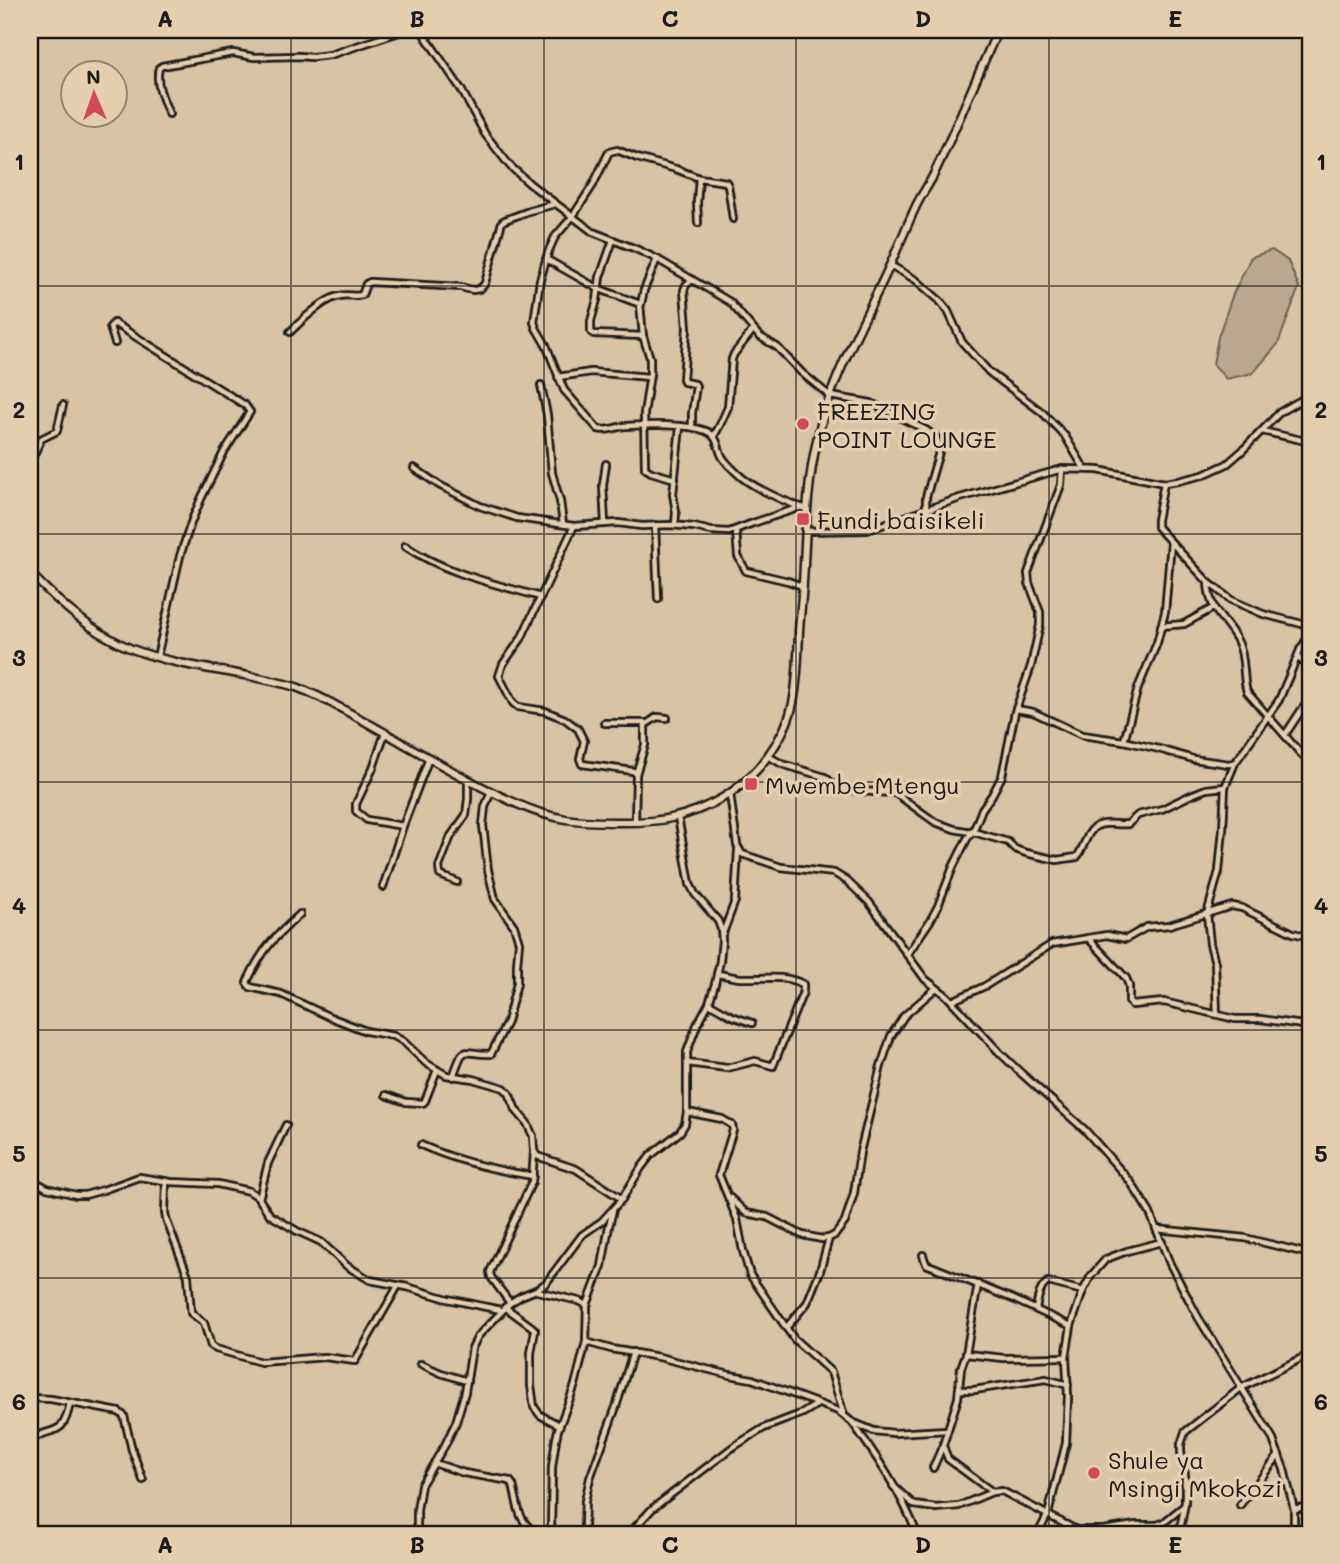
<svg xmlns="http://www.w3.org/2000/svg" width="1340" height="1564" font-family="Mali,sans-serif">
  <rect width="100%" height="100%" fill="#d8c3a4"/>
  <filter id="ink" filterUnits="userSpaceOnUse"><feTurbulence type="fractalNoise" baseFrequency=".0143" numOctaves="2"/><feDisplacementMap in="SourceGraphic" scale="14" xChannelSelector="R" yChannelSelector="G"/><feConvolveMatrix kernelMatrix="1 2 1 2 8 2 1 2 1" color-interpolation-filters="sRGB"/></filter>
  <g filter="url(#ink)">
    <polygon fill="#b9a78e" stroke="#6a6255" stroke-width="2" points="1272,250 1288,261 1299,287 1278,344 1253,373 1226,379 1213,364 1218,337 1233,294 1251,257"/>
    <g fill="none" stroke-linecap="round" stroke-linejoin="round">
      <g stroke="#1c1c1c" stroke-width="10">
        <g id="street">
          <polyline points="421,30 461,89 485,134 510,166 530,184 593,232 636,249 657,259 730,302 759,336 777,347 802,373 830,396 871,403 926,430 936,437 939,445 939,452 926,497 926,509"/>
          <path d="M169 114C163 99 155 84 159 68L162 66 233 53 254 57 299 56 312 57 330 55 405 30"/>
          <path d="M733 219 728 185 726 182 699 178 676 169 637 158 617 150 609 152 593 185 573 216 555 237 549 250 540 280 534 322 536 328 546 345 564 390 598 429C606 432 616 427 625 426 647 425 686 423 706 431 719 436 717 448 723 458 727 464 733 469 738 474 751 487 788 503 806 509"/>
          <polyline points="698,223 697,203 699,178"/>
          <polyline points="613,240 600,277 597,300 591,321 591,332 594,334 643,336"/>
          <polyline points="546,259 597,288 640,304 643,336 650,358 650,374 644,414 645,468 651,472 675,479"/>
          <polyline points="890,265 916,280 939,300 948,311 962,342 989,372 1043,413 1065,436 1084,468"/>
          <polyline points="692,280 686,285 684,290 687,328 683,379 684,382 695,384 696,386 692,413 692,427"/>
          <polyline points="641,304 644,290 657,259"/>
          <path d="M290 332C300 322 325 298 340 296 347 294 355 297 362 295L366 284 370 282 461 287C470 290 480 293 485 283L502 222 505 220 529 211 555 204"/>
          <polyline points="115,343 110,327 114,323 245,405 250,412 224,452 201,499 192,520 180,556 157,657"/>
          <polyline points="558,377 591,372 649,377"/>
          <polyline points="541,385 547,415 552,473 560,501 563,524"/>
          <polyline points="1262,431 1310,442"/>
          <polyline points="714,436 720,425 728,407 732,359 734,354 753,330"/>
          <polyline points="30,463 41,439 57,431 63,405"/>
          <polyline points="414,468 439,485 480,506 517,518 574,526 618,523 642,526 671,525 694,527 711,531 729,532 753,523 801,507"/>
          <polyline points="1164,483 1157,520 1157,527 1208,582 1231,600 1263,614 1310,626"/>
          <polyline points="605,524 603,485 606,464"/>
          <polyline points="655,525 658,599"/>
          <polyline points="675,525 676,512 673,494 680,427"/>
          <polyline points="574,526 521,639 503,664 499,676 513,703 518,707 545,711 565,719 578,729 584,741 580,759 582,764 633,771 636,774 635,822"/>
          <polyline points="736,531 738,556 746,571 788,581 802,586"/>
          <polyline points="805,531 867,530 960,498 1062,469 1098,470 1164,483 1178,481 1203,475 1227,464 1242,451 1280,412 1310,395"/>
          <path d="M405 546C445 573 495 584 541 597"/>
          <path d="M1208 583C1210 615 1226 618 1238 642 1246 658 1242 677 1247 692L1302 755 1310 761"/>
          <polyline points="1161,626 1184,624 1213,608"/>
          <polyline points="1298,658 1310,667"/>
          <polyline points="1016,709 1033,712 1082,735 1124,741 1159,749 1193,759 1229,764 1234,763"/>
          <polyline points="604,723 645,723"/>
          <polyline points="385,733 373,768 356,804 356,811 367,820 403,826"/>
          <polyline points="1285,735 1310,697"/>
          <polyline points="1124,741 1138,688 1157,643 1165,612 1171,542"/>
          <path d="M768 756 782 764 825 777 836 787 858 791 895 793 935 822 954 829 977 833 1008 842 1015 849 1026 853 1057 860 1077 857C1086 845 1087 825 1104 824 1112 823 1120 825 1128 824L1138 815 1162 809 1191 795 1206 789 1225 787"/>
          <polyline points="636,774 645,745 645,725 657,717 667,718"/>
          <polyline points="730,794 737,845 742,854 781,867 834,873 847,881 869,902 925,979 947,996 1000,1053 1022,1074 1085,1130 1130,1181 1150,1213 1170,1264 1198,1317 1272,1437 1284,1469 1294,1509 1294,1534"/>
          <polyline points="457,882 440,875 439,867 451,836 466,815 468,799 468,780"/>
          <polyline points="383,887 403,826 429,758"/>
          <path d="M300 914C274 938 263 948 248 980L247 983 250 987 281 994 330 1017 366 1031 394 1036 404 1042 426 1063 446 1075 473 1079 504 1088 509 1093 516 1110 527 1123 533 1136 534 1151 537 1156 576 1169 622 1199"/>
          <polyline points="723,933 735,901 738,850"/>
          <polyline points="1088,938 1126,978 1129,986 1129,1002 1132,1005 1164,1002 1235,1019 1260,1019 1310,1026"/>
          <polyline points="907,955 930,921 938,906 953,867 967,839 975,827 982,809 992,795 1002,776 1015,712 1031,666 1040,625 1040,612 1029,583 1028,573 1061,485 1062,469"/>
          <polyline points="952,1001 985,986 1052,944 1107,935 1126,939 1147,927 1169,925 1232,906 1242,908 1293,933 1310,937"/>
          <polyline points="709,1003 732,1016 752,1023"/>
          <polyline points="1217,1014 1215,963 1210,944 1207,914 1219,871 1223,829 1225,787 1235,763 1279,700 1300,650 1310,634"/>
          <path d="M687 1063 727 1068 755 1061 773 1066 803 992V984C783 974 762 979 740 978 732 977 725 975 717 974"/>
          <path d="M453 1077C465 1041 462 1055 491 1054L507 1022 517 983V964L519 942 514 926 495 899 488 870 483 825 485 807 491 791"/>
          <polyline points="386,1095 406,1102 423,1103 425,1101 437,1070"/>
          <polyline points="687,1112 722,1119 732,1125 733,1130 719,1175 737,1219 743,1251 750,1275 794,1339 831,1372 844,1415"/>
          <path d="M421 1145C457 1161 494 1170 533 1176"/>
          <polyline points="30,1179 47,1188 76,1195 85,1195 103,1190 139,1177 171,1182 218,1184 249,1191 257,1196 270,1215 297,1231 321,1242 347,1266 370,1280 407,1287 448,1299 501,1310"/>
          <polyline points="166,1181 165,1212 166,1219 188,1276 191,1313 204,1323 211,1346 216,1349 250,1359 261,1362 325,1357 355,1361 398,1286"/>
          <polyline points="729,1197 746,1213 767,1217 802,1235 822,1239 829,1238 835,1235 845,1222 854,1193 860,1152 881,1066 891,1036 904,1016 936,988"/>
          <polyline points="259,1199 268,1163 286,1125"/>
          <polyline points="1156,1229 1245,1238 1310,1254"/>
          <polyline points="923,1255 926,1264 1013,1299 1071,1326"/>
          <polyline points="537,1291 579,1301 587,1305"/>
          <polyline points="510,1303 491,1277 490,1272 532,1182 534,1152"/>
          <polyline points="505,1307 532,1327 535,1330 531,1353 531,1385 534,1407 540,1415 559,1425"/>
          <path d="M1036 1309C1038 1299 1039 1288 1048 1282L1083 1291"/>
          <polyline points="786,1328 807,1303 820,1271 829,1238"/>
          <polyline points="586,1342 611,1349 659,1357 730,1375 752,1379 838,1411 852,1422 874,1431 894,1433 947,1430"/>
          <polyline points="966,1354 1004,1358 1066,1357"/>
          <polyline points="421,1364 441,1373 467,1381"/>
          <polyline points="959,1390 974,1390 1046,1379 1068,1385"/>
          <polyline points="30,1398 51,1399 119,1412 124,1416 132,1450 143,1480"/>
          <path d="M852 1422C877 1457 902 1494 917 1534"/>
          <path d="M30 1440C54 1425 63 1439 70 1403"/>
          <polyline points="943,1446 948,1459 991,1491"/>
          <path d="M434 1463 464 1473 510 1481 513 1485C519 1507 516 1519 537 1534"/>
          <polyline points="933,1468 943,1445 958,1398 961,1368 966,1354 978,1284"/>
          <polyline points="893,1486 914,1505 936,1508 959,1506 992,1492 1002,1491 1084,1534"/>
          <polyline points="1240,1505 1279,1455"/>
          <polyline points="1294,1509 1310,1506"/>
          <polyline points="584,1527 585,1501 590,1478 616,1407 633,1352"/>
          <polyline points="1077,1530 1103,1530 1136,1525 1157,1525 1163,1523 1184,1506"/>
          <polyline points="417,1534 417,1510 421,1485 445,1445 456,1422 465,1392 472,1348 478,1336 510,1303 521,1296 536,1290 546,1283 582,1235 602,1221 622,1199 641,1168 651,1155 680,1132 685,1124 687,1112 687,1052 697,1025 709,1003 715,984 720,961 722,940 721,929 718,921 695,894 690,884 678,817"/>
          <polyline points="551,1534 552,1467 556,1439 558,1430 575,1385 586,1342 587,1305 602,1266 609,1226 613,1210"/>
          <polyline points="629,1534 652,1509 733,1447 764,1428 803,1413 816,1405"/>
          <polyline points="1038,1534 1048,1514 1066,1443 1068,1396 1066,1357 1071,1326 1083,1291 1091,1276 1106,1259 1127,1251 1162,1242"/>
          <polyline points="1176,1534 1181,1524 1185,1503 1185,1475 1181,1452 1181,1444 1185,1432 1241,1388 1310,1354"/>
        </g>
      </g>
      <g stroke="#1c1c1c" stroke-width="11">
        <path id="secondary" d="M30 573C60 604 92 633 132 649 184 669 242 671 296 687 313 693 330 702 346 711 396 738 443 768 494 793 515 803 537 814 561 818 579 822 598 822 617 822 658 823 688 818 724 797 755 779 786 738 793 703 798 679 798 655 799 631 800 615 802 599 803 583 806 533 806 489 817 440 831 377 865 321 891 263 900 243 908 223 917 204 922 194 928 186 933 176 956 128 976 78 998 30"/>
      </g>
      <use href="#street" stroke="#e4cead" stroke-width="4.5"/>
      <use href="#secondary" stroke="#e4cead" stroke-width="6"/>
    </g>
  </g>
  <path fill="none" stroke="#1c1c1c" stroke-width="2" stroke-opacity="0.55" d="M291 30V1534M544 30V1534M796 30V1534M1049 30V1534M30 286H1310M30 534H1310M30 782H1310M30 1030H1310M30 1278H1310"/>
  <g fill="#d1495b" stroke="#e4cead" stroke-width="2.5">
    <circle cx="803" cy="424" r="7"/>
    <rect x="796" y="512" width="14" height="14" rx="3.5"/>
    <rect x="744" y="777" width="14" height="14" rx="3.5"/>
    <circle cx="1094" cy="1473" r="7"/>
  </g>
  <g text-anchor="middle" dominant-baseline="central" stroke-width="7" stroke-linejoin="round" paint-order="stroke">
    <g font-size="24" fill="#1c1c1c" stroke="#e4cead" text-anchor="start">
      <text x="817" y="410">FREEZING<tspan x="817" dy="28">POINT LOUNGE</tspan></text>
      <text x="817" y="519">Fundi baisikeli</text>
      <text x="765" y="784">Mwembe Mtengu</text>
      <text x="1108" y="1459">Shule ya<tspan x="1108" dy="28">Msingi Mkokozi</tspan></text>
    </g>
  </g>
  <rect width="1340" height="1564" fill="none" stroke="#e4cead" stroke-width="77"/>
  <g transform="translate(94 94) rotate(358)"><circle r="33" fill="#e4cead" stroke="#948773" stroke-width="2"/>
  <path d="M0-5L12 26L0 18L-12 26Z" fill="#d1495b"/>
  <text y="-10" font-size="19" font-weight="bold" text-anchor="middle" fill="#1c1c1c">N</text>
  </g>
  <rect x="38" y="38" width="1264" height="1488" fill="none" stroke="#1c1c1c" stroke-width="2.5"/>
  <g font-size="23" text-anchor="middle" font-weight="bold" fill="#1c1c1c">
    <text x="165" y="27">A</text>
    <text x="417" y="27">B</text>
    <text x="670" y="27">C</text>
    <text x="923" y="27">D</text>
    <text x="1175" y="27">E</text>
    <text x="19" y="170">1</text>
    <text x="1321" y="170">1</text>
    <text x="19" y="418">2</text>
    <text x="1321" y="418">2</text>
    <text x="19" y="666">3</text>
    <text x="1321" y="666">3</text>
    <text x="19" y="914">4</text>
    <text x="1321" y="914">4</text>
    <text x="19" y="1162">5</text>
    <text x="1321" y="1162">5</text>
    <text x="19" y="1410">6</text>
    <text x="1321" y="1410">6</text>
    <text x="165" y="1553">A</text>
    <text x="417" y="1553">B</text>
    <text x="670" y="1553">C</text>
    <text x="923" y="1553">D</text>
    <text x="1175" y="1553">E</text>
  </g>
</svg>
